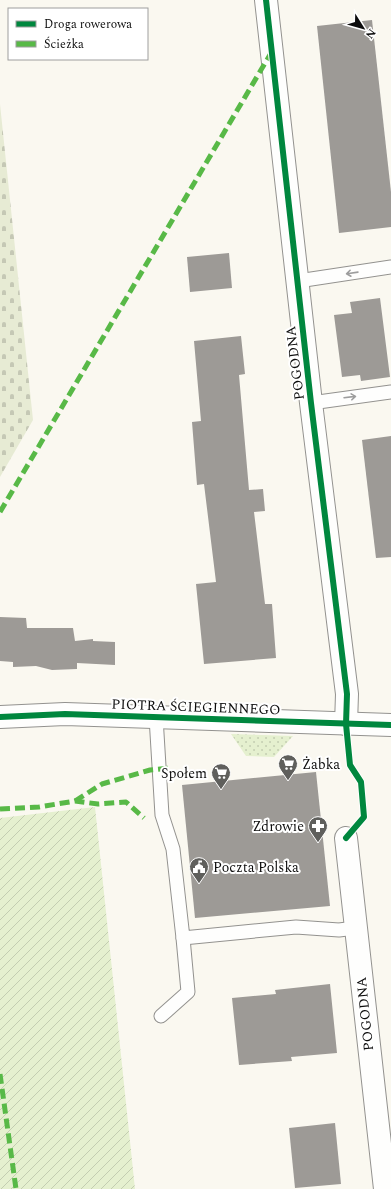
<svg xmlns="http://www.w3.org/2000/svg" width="391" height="1189" font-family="Spectral,serif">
  <defs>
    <pattern id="grass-dots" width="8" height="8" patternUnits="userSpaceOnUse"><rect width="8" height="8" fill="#e5f0cf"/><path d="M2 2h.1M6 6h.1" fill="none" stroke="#c3cdb1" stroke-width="1.8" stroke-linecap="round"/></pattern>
    <pattern id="cemetery-stones" width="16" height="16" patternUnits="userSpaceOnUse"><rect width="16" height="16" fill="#e7ebd4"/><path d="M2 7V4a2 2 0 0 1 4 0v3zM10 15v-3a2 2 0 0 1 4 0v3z" fill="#c5c8b5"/></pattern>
    <pattern id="garden-furrows" width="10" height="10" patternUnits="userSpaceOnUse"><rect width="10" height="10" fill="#e5f0cf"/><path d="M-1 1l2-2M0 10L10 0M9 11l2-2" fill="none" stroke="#c3cdb1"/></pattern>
  </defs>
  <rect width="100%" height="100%" fill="#faf8f0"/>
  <polygon fill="url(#grass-dots)" points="231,734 293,736 274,757 246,756"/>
  <polygon fill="url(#cemetery-stones)" points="0,104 33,420 0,477"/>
  <polygon fill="url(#garden-furrows)" points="95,807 135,1189 0,1189 0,818"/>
  <g fill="#9d9a96">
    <polygon points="372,20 391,192 391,227 339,233 317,26"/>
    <polygon points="229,253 232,288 190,292 187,257"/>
    <polygon points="380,298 390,377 361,381 360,375 342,377 334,315 352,313 350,302"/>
    <polygon points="241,336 245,374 239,375 249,490 263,489 265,511 254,512 265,604 272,604 276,658 204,664 196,584 216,582 204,484 197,485 192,422 201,421 194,341"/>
    <polygon points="391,436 391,557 376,558 362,440"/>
    <polygon points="0,617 26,618 27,628 73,628 75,641 93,639 93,641 115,642 115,665 77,663 77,669 52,670 36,666 13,667 13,662 0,661"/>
    <polygon points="316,772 330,906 195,918 182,785"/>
    <polygon points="330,984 337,1053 291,1057 292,1061 239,1065 232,998 276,994 275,990"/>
    <polygon points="335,1123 341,1184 295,1188 289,1128"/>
  </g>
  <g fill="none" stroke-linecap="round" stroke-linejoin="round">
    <g stroke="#93928f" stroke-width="15">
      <g id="service">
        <polyline points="298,281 391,267"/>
        <polyline points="311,403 391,392"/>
        <polyline points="156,717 162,815 173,849 183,938 296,927 339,930 355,928"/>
        <polyline points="161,1016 188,992 183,938"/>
      </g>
    </g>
    <g stroke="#93928f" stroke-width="24">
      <g id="minor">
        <polyline points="266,0 311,403 347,694 346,724"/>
        <polyline points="346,838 385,1189"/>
      </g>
    </g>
    <g stroke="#93928f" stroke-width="24">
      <polyline id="tertiary" points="0,717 65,714 391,725"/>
    </g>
    <use href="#service" stroke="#fefefd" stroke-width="13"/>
    <use href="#minor" stroke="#fefefd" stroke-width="22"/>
    <use href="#tertiary" stroke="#fefefd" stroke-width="22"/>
    <g stroke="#58b947" stroke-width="5" stroke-dasharray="10 5" stroke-linecap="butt">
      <polyline points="0,512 271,53"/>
      <polyline points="75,801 102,784 150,770 171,768"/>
      <polyline points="0,809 39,807 75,801 98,804 126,802 144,818"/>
      <polyline points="0,1074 16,1189"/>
    </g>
    <g stroke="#fff" stroke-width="8">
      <g id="cycleway">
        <polyline points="266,0 311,403 347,694 346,724 350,765 361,782 364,817 346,838"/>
        <polyline points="0,717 65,714 391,725"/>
      </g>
    </g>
    <use href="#cycleway" stroke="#00873e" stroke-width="6"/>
  </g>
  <defs><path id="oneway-shaft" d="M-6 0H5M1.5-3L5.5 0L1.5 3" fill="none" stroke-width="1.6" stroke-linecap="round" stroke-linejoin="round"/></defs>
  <g stroke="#9d9d9d">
    <use href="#oneway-shaft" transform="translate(352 273) rotate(172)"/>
    <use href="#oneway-shaft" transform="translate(350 397) rotate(-7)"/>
  </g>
  <defs>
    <g id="supermarket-pin" transform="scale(1)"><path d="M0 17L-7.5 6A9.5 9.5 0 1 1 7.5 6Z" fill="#5f5f5c" stroke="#fff"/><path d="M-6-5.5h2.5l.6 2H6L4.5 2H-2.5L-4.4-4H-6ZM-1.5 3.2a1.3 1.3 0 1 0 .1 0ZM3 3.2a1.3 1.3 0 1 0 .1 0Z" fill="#fff"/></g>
    <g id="pharmacy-pin" transform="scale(1)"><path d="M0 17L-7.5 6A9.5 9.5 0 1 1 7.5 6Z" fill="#5f5f5c" stroke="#fff"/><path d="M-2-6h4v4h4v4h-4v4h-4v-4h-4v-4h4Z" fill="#fff"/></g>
    <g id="civic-pin" transform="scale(1)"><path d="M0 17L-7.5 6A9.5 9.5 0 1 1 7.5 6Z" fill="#5f5f5c" stroke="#fff"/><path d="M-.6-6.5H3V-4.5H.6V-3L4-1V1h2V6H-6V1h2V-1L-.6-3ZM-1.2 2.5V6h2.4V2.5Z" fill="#fff"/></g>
  </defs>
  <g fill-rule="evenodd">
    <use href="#supermarket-pin" x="288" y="764"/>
    <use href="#supermarket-pin" x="221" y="773"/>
    <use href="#pharmacy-pin" x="318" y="826"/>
    <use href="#civic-pin" x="199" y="867"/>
  </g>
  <g text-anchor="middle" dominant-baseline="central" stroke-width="4" stroke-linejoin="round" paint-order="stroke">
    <g font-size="14" fill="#0c0c0c" stroke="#fff">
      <text transform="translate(295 363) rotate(-97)">POGODNA</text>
      <text transform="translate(196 707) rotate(2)">PIOTRA ŚCIEGIENNEGO</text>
      <text transform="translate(365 1014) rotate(-96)">POGODNA</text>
    </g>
    <g font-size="14" fill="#0c0c0c" stroke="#fff" text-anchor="start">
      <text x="302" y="764">Żabka</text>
      <text x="207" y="773" text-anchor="end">Społem</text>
      <text x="304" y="826" text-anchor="end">Zdrowie</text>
      <text x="213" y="867">Poczta Polska</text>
    </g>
  </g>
  <rect x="8" y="8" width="140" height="52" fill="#ffffff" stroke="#9e9e9e"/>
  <rect x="16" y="21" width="20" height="6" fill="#00873e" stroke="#9e9e9e"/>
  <text x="44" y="28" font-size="12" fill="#0c0c0c">Droga rowerowa</text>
  <rect x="16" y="41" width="20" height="6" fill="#58b947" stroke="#9e9e9e"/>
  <text x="44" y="48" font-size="12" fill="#0c0c0c">Ścieżka</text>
  <g transform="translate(363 28) rotate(127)" stroke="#ffffff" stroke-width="3" paint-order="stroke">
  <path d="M0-3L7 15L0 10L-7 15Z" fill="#0c0c0c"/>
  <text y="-6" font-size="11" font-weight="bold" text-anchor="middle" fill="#0c0c0c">N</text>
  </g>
</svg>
